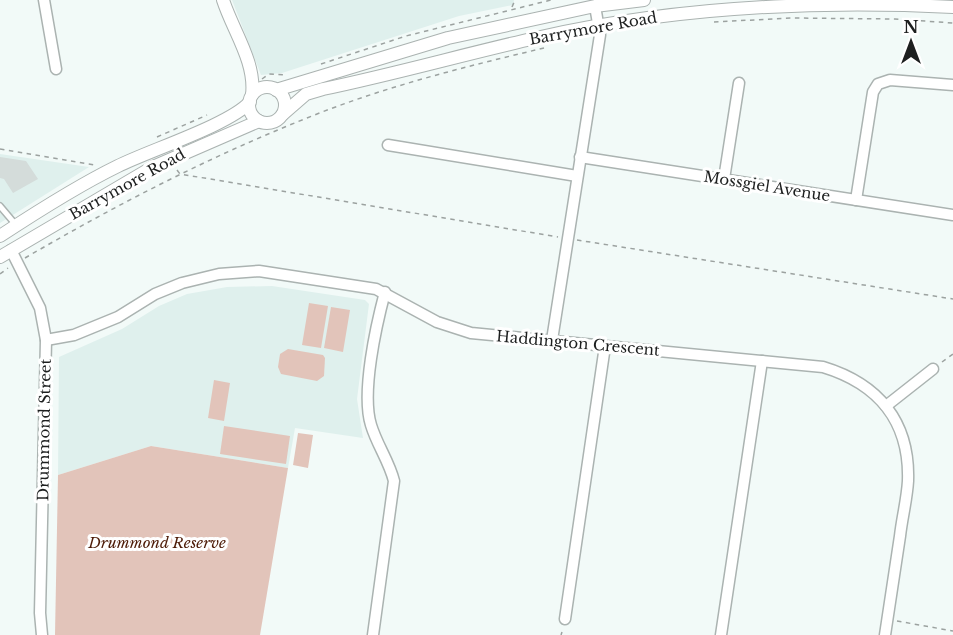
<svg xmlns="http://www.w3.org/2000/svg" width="953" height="635" font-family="'Libre Baskerville',serif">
  <rect width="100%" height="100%" fill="#f2faf8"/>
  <g fill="#dff0ed">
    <polygon points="232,0 514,0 513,5 459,16 282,73 261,75"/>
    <polygon points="0,154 89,167 0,223"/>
    <polygon points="272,286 365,300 369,304 357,399 363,438 295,428 288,468 151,446 58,475 59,357 122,329 159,306 187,294 227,287"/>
  </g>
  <g fill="#e2c4ba">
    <polygon points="309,303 328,306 321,348 302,345"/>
    <polygon points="331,307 350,310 343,352 324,348"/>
    <polygon points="288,349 323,355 325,358 324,376 317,381 281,374 278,367 280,354"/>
    <polygon points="214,380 230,383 224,421 208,418"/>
    <polygon points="224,426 290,436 286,464 220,454"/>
    <polygon points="298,433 313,435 308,468 293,465"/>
    <polygon points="151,446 288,468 260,635 55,635 58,475"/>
  </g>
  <polygon fill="#d4dcda" points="0,157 26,161 38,179 13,193 4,179 0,178"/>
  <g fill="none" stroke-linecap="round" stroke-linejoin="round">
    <g stroke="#abb3b1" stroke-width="8">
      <polyline id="service" points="0,206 16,225"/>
    </g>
    <g stroke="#abb3b1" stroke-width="13">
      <g id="minor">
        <polyline points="44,0 56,69"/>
        <polyline points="388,145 577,176"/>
        <polyline points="580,157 953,215"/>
        <polyline points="724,179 739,83"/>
        <polyline points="856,200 873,92 878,84 890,80 953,85"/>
        <polyline points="11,250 40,308 46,340 40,613 42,635"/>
        <path d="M46 340 74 335 118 317 155 294 182 283 219 274 259 271 376 289 437 322 471 333 823 367C879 384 910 422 908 481 907 499 902 518 900 536 895 569 890 602 885 635"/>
        <polyline points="552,340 600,35 595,6"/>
        <polyline points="886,406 933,369"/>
        <polyline points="565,619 605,346"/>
        <path d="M373 635 394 481C389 461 377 445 371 425 361 393 376 326 385 292"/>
        <polyline points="721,635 762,361"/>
      </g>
    </g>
    <g stroke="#abb3b1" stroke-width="14">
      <g id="tertiary">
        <path d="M223 0C233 31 256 62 252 95"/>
        <circle cx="267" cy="105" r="18"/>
        <polyline points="276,90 448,38 595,6 644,0"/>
        <path d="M283 114 306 94 323 89C395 74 465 54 536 38 673 7 813 0 953 7"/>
        <path d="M0 236C38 211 77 186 118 166 150 150 229 125 250 102"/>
        <polyline points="0,257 153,167 259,121"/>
      </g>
    </g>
    <g stroke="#9ca2a0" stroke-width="1.5" stroke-dasharray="4.5 4.5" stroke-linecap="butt">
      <polyline points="512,7 515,0"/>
      <polyline points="714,22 791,18 895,19 953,23"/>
      <polyline points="321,64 406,36 551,0"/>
      <polyline points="262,79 269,74 285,75"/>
      <polyline points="157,137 207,115"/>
      <polyline points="0,149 94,165"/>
      <polyline points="177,170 180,174 558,237"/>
      <polyline points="577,240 953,299"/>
      <path d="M25 258C116 205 209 157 307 118 383 87 464 67 544 48"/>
      <polyline points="0,274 8,268"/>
      <polyline points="942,362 953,354"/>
      <polyline points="897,621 953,631"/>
      <polyline points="561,635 562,632"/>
    </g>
    <use href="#service" stroke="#fff" stroke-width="5"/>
    <use href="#minor" stroke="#fff" stroke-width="10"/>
    <use href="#tertiary" stroke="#fff" stroke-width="12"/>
  </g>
  <g text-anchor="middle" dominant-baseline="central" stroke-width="6" stroke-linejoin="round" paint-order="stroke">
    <g font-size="15" fill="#1d1f1f" stroke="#fff">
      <text transform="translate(593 28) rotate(-10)">Barrymore Road</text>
      <text transform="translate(127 184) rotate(-29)">Barrymore Road</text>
      <text transform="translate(767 186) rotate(9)">Mossgiel Avenue</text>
      <text transform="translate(578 343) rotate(5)">Haddington Crescent</text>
      <text transform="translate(44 430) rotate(-89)">Drummond Street</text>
    </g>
    <g font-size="15" font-style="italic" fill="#4d1b07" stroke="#fff">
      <text x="157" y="542">Drummond Reserve</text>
    </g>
  </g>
  <g transform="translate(911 42)" stroke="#ffffff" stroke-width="4.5" paint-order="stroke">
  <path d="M0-4.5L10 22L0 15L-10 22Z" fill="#1d1f1f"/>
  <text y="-9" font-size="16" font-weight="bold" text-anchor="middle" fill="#1d1f1f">N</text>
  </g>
</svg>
